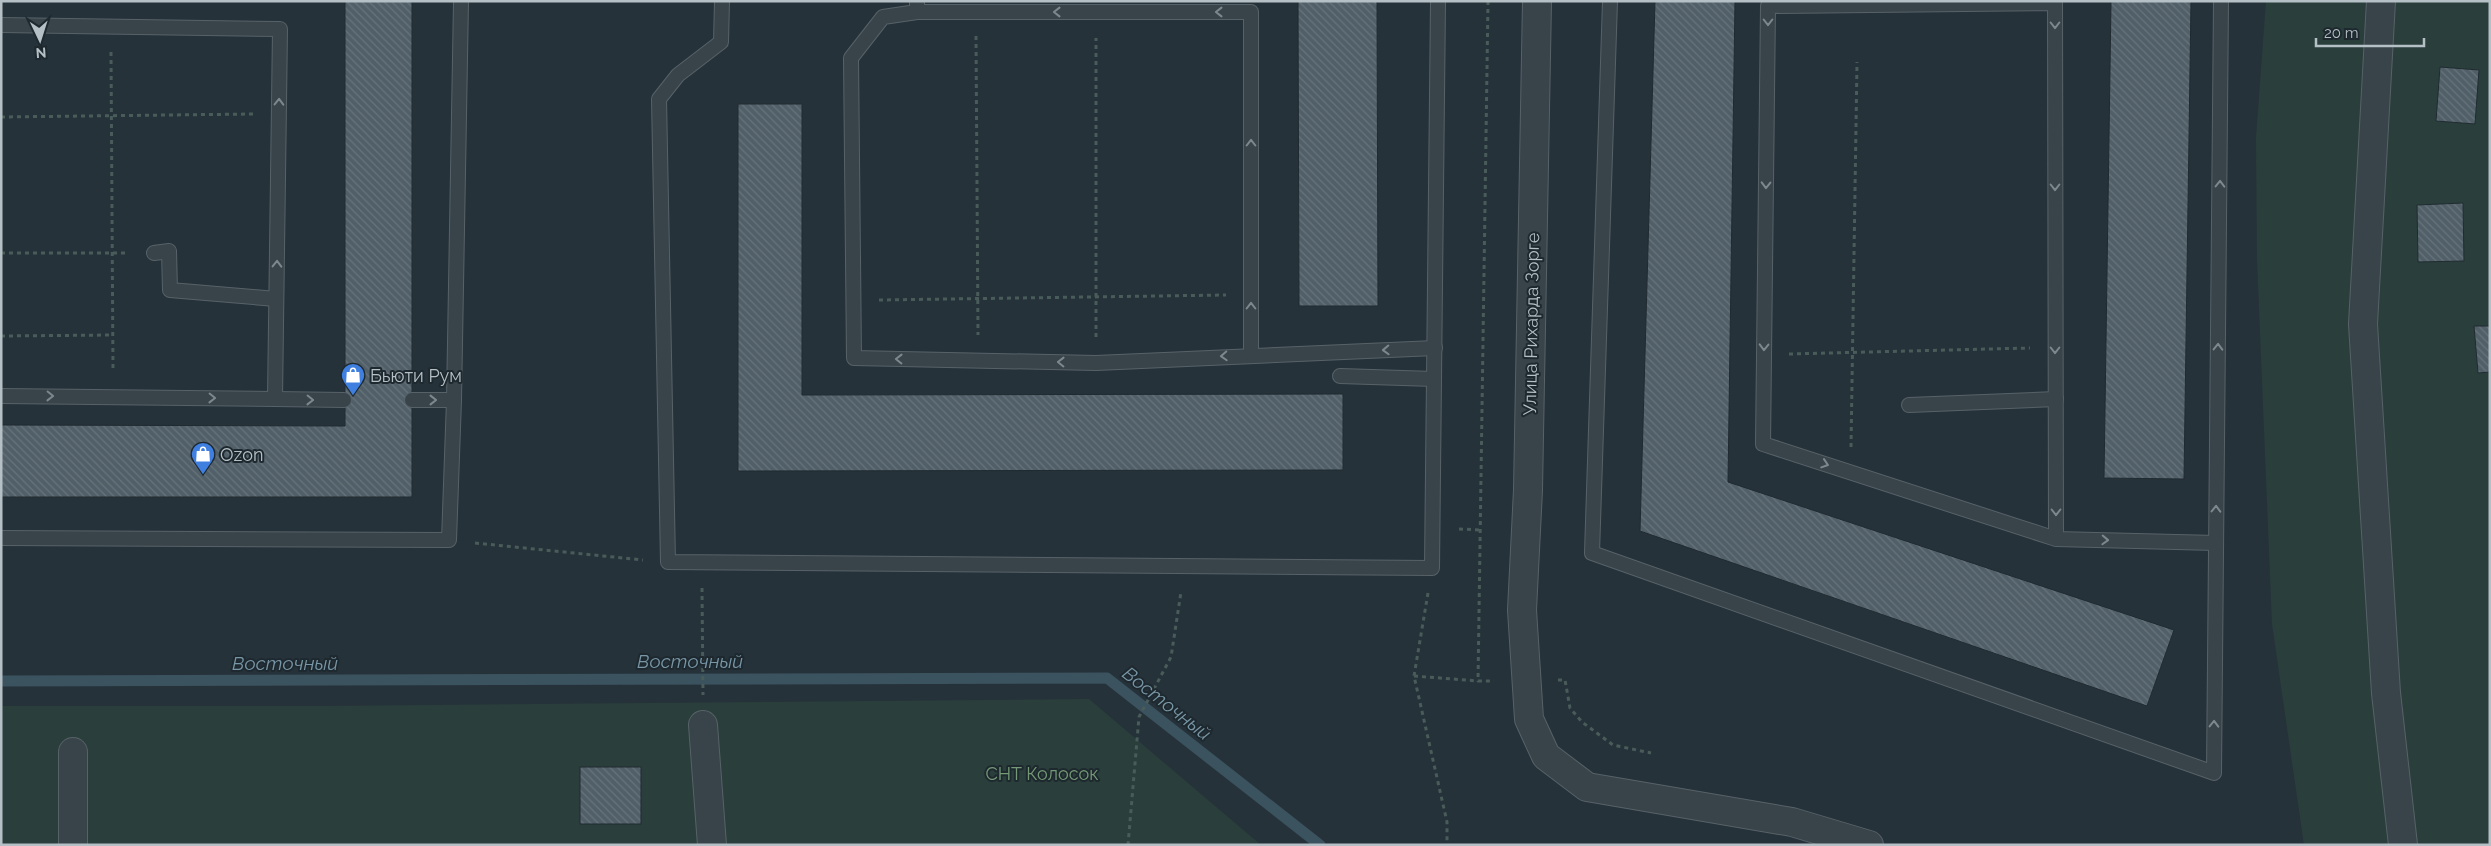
<svg xmlns="http://www.w3.org/2000/svg" width="2491" height="846" font-family="Raleway,sans-serif">
  <defs>
    <pattern id="building-back-hatch" width="6" height="6" patternUnits="userSpaceOnUse" patternTransform="scale(1.25)"><rect width="6" height="6" fill="#515f68"/><path d="M-1 5l2 2M0 0l6 6M5-1l2 2" fill="none" stroke="#68747c"/></pattern>
  </defs>
  <rect width="100%" height="100%" fill="#26323a"/>
  <g fill="#2a3f3b">
    <polygon points="2266,1 2490,1 2490,845 2304,845 2272,624 2257,259 2256,138"/>
    <polygon points="1089,699 1261,845 1,845 1,706 323,706"/>
  </g>
  <g fill="none" stroke-linecap="round" stroke-linejoin="round">
    <polyline stroke="#3b525f" stroke-width="11" points="1,681 1107,678 1320,845"/>
  </g>
  <g fill="url(#building-back-hatch)" stroke="#202b31">
    <polygon points="345,1 412,1 412,497 1,497 1,425 345,426"/>
    <polygon points="1298,1 1377,1 1378,306 1299,306"/>
    <polygon points="1655,1 1735,1 1728,482 2174,630 2147,706 1640,531"/>
    <polygon points="2111,1 2191,1 2184,479 2104,478"/>
    <polygon points="2440,67 2479,70 2475,124 2436,121"/>
    <polygon points="738,104 802,104 802,395 1343,394 1343,470 738,471"/>
    <polygon points="2463,203 2464,261 2418,262 2417,205"/>
    <polygon points="2474,326 2490,326 2490,372 2478,373"/>
    <rect x="580" y="767" width="61" height="57"/>
  </g>
  <g fill="none" stroke-linecap="round" stroke-linejoin="round">
    <g stroke="#576268" stroke-width="16">
      <g id="service">
        <polyline points="722,1 721,42 678,75 659,99 668,562 1432,568 1438,1"/>
        <polyline points="917,1 917,12 883,17 851,58 854,358 1096,363 1435,348"/>
        <polyline points="1610,1 1592,553 2214,773 2221,1"/>
        <polyline points="917,12 1251,12 1251,354"/>
        <polyline points="1,25 280,29 275,399 1,396"/>
        <polyline points="154,253 169,251 170,290 276,299"/>
        <polyline points="1340,376 1434,379"/>
        <polyline points="275,399 344,400"/>
        <polyline points="412,400 454,400"/>
        <polyline points="1909,405 2056,399"/>
        <polyline points="1,538 449,540 454,400 461,1"/>
        <polyline points="2056,539 2055,3 1768,6 1763,444 2056,539 2216,543"/>
      </g>
    </g>
    <g stroke="#576268" stroke-width="30">
      <g id="minor">
        <polyline points="1537,1 1528,490 1522,610 1529,719 1546,756 1587,787 1792,822 1869,845"/>
        <polyline points="2381,1 2363,324 2386,693 2403,845"/>
        <polyline points="703,725 712,845"/>
        <polyline points="73,752 73,845"/>
      </g>
    </g>
    <g stroke="#495c59" stroke-width="3" stroke-dasharray="4 4" stroke-linecap="butt">
      <polyline points="1488,1 1478,681 1494,681"/>
      <polyline points="976,36 978,335"/>
      <polyline points="111,52 113,371"/>
      <polyline points="1,117 253,114"/>
      <polyline points="1,253 128,253"/>
      <polyline points="879,300 1226,295"/>
      <polyline points="1,336 113,335"/>
      <polyline points="1096,337 1096,38"/>
      <polyline points="1789,354 2030,348"/>
      <polyline points="1851,447 1857,62"/>
      <polyline points="1459,529 1481,530"/>
      <polyline points="475,543 643,560"/>
      <polyline points="702,588 703,695"/>
      <polyline points="1428,593 1414,676 1447,822 1447,845"/>
      <polyline points="1414,676 1478,681"/>
      <polyline points="1558,680 1565,680 1570,708 1582,722 1613,745 1651,753"/>
      <polyline points="1128,845 1139,717 1171,657 1181,592"/>
    </g>
    <use href="#service" stroke="#39444a" stroke-width="14"/>
    <use href="#minor" stroke="#39444a" stroke-width="28"/>
  </g>
  <defs><path id="oneway-chevron" d="M-2-3.5L2.5 0L-2 3.5" fill="none" stroke-width="1.6" stroke-linecap="round" stroke-linejoin="round" transform="scale(1.25)"/></defs>
  <g stroke="#7d888e">
    <use href="#oneway-chevron" transform="translate(1057 12) rotate(180)"/>
    <use href="#oneway-chevron" transform="translate(1219 12) rotate(180)"/>
    <use href="#oneway-chevron" transform="translate(1768 22) rotate(90)"/>
    <use href="#oneway-chevron" transform="translate(2055 25) rotate(90)"/>
    <use href="#oneway-chevron" transform="translate(279 102) rotate(-89)"/>
    <use href="#oneway-chevron" transform="translate(1251 143) rotate(-90)"/>
    <use href="#oneway-chevron" transform="translate(2220 184) rotate(-89)"/>
    <use href="#oneway-chevron" transform="translate(1766 185) rotate(91)"/>
    <use href="#oneway-chevron" transform="translate(2055 187) rotate(90)"/>
    <use href="#oneway-chevron" transform="translate(277 264) rotate(-89)"/>
    <use href="#oneway-chevron" transform="translate(1251 306) rotate(-90)"/>
    <use href="#oneway-chevron" transform="translate(1764 347) rotate(91)"/>
    <use href="#oneway-chevron" transform="translate(2218 347) rotate(-89)"/>
    <use href="#oneway-chevron" transform="translate(1386 350) rotate(178)"/>
    <use href="#oneway-chevron" transform="translate(2055 350) rotate(90)"/>
    <use href="#oneway-chevron" transform="translate(1224 356) rotate(177)"/>
    <use href="#oneway-chevron" transform="translate(899 359) rotate(-179)"/>
    <use href="#oneway-chevron" transform="translate(1061 362) rotate(-179)"/>
    <use href="#oneway-chevron" transform="translate(50 396) rotate(1)"/>
    <use href="#oneway-chevron" transform="translate(212 398) rotate(1)"/>
    <use href="#oneway-chevron" transform="translate(310 400) rotate(1)"/>
    <use href="#oneway-chevron" transform="translate(433 400)"/>
    <use href="#oneway-chevron" transform="translate(1825 464) rotate(18)"/>
    <use href="#oneway-chevron" transform="translate(2216 509) rotate(-89)"/>
    <use href="#oneway-chevron" transform="translate(2056 512) rotate(90)"/>
    <use href="#oneway-chevron" transform="translate(2105 540) rotate(2)"/>
    <use href="#oneway-chevron" transform="translate(2214 724) rotate(-89)"/>
  </g>
  <defs>
    <g id="shop-pin" transform="scale(1.25)"><path d="M0 17L-7.5 6A9.5 9.5 0 1 1 7.5 6Z" fill="#3f7fe0" stroke="#1e292f"/><path d="M-5-2.5h2.3a2.7 3.5 0 0 1 5.4 0H5L5.5 6h-11ZM-1.5-2.5h3a1.5 2.3 0 0 0-3 0Z" fill="#fff"/></g>
  </defs>
  <g fill-rule="evenodd">
    <use href="#shop-pin" x="353" y="375"/>
    <use href="#shop-pin" x="203" y="454"/>
  </g>
  <g text-anchor="middle" dominant-baseline="central" stroke-width="4" stroke-linejoin="round" paint-order="stroke">
    <g font-size="18" fill="#b5bfc6" stroke="#1e292f">
      <text transform="translate(1531 324) rotate(-89)">Улица Рихарда Зорге</text>
    </g>
    <g font-size="18" fill="#b5bfc6" stroke="#1e292f" text-anchor="start">
      <text x="370" y="375">Бьюти Рум</text>
      <text x="220" y="454">Ozon</text>
    </g>
    <g font-size="18" fill="#759976" stroke="#1e292f">
      <text x="1042" y="773">СНТ Колосок</text>
    </g>
    <g font-size="19" font-style="italic" fill="#7896a6" stroke="#1e292f">
      <text x="690" y="661">Восточный</text>
      <text x="285" y="663">Восточный</text>
      <text transform="translate(1167 703) rotate(38)">Восточный</text>
    </g>
  </g>
  <rect width="2491" height="846" fill="none" stroke="#b5bfc6" stroke-width="5"/>
  <g transform="translate(40 40) rotate(176)" stroke="#1e292f" stroke-width="4" paint-order="stroke">
  <path d="M0-4L9 19L0 12L-9 19Z" fill="#b5bfc6"/>
  <text y="-8" font-size="14" font-weight="bold" text-anchor="middle" fill="#b5bfc6">N</text>
  </g>
  <path d="M2316 38v8h108v-8" fill="none" stroke="#b5bfc6" stroke-width="2.5"/>
  <text x="2324" y="38" font-size="15" fill="#b5bfc6" stroke="#1e292f" stroke-width="4" paint-order="stroke">20 m</text>
</svg>
